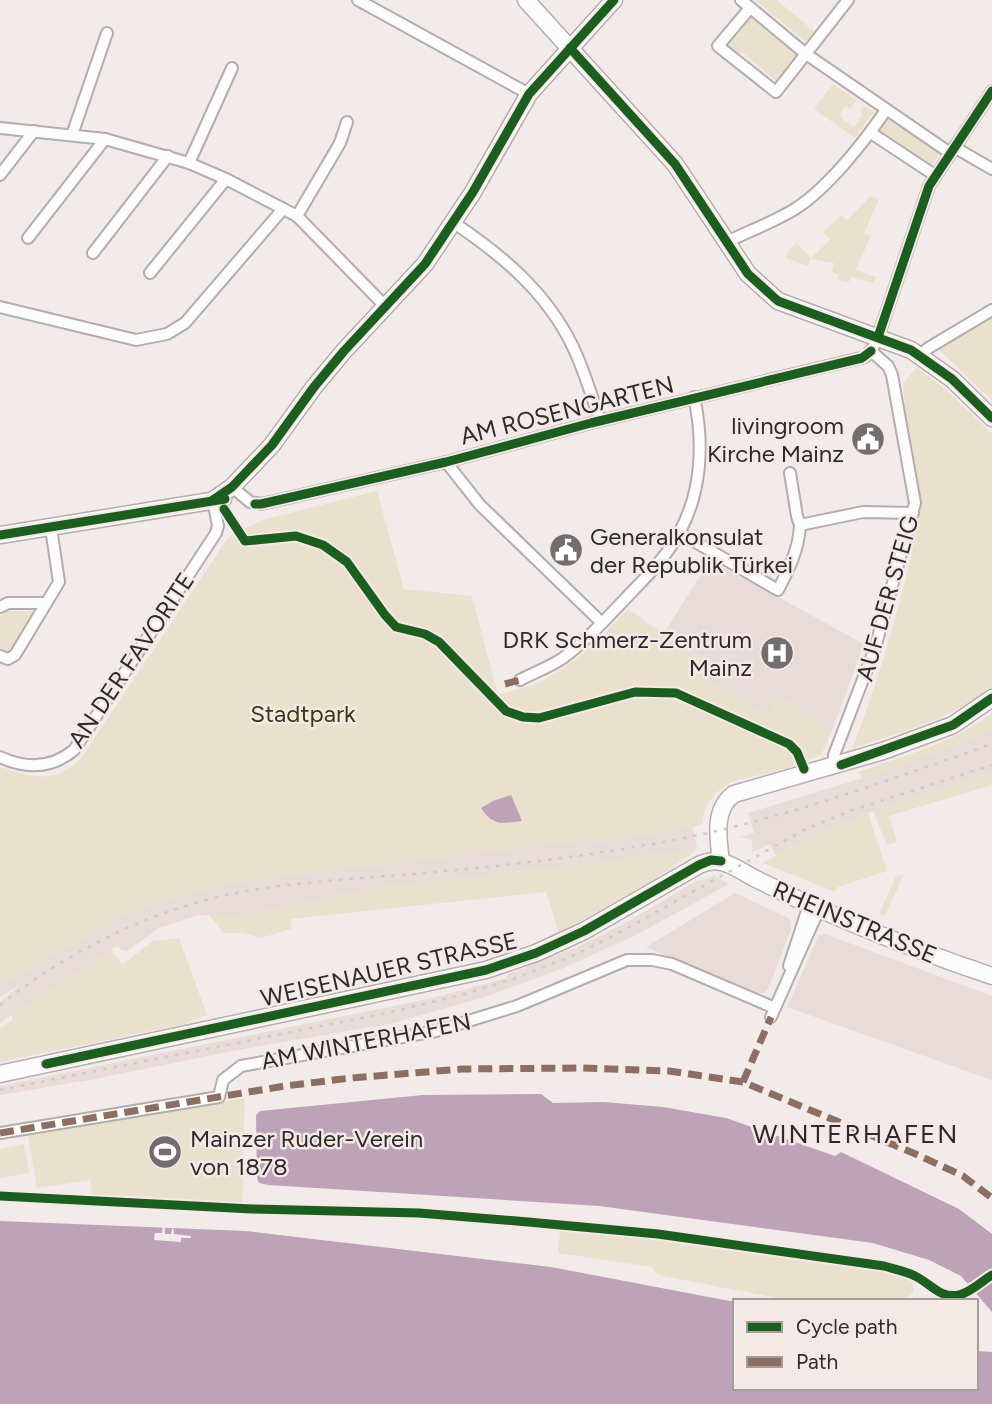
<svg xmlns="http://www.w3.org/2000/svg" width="992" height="1404" font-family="Figtree,sans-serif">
  <rect width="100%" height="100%" fill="#f2ebea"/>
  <g fill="#e8dbd8">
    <polygon points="710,560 864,644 832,731 778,695 768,715 699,675 706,662 664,633"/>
    <polygon points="992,729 992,772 868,813 811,835 776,855 770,844 750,853 753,849 751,839 740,837 754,833 748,813 863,778 938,752"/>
    <polygon points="692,827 697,848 605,862 373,888 243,915 198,915 159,928 127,951 121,950 118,946 112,949 113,952 108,952 0,1023 0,1002 20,985 0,997 0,986 127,914 189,893 239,882 591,839 589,843"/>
    <polygon points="714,875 729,884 636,935 561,969 485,997 389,1024 243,1049 89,1080 0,1095 0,1086 428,999 507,978 507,975 582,945 627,922 698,880 703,880"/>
    <polygon points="735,893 790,919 791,930 768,989 764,993 757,993 646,947"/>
    <polygon points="825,934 992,996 992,1080 787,1007 819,935"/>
  </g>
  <g fill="#e9e1ce">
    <polygon points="755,0 777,0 816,33 807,43"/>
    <path d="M754 16 798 55 777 82 742 52 735 55 728 47C729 33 742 21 754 16Z"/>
    <polygon points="833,84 857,100 850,109 845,106 840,115 843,118 843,120 854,127 863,114 860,112 864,106 874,112 855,138 814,109"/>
    <polygon points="888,116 941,152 931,167 878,132"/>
    <polygon points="871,196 879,199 864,233 871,235 856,270 876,277 874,283 851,277 849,282 837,280 838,274 832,272 834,263 811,259 808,266 785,258 789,250 797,243 811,258 830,240 823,232 842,215 847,220"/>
    <polygon points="992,317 992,400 938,349"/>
    <path d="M917 367 945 389 992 434V687C951 720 900 732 852 749 881 674 903 597 919 519L915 518 903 384Z"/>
    <path d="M377 491 404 589 472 596 498 695C508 692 519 689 530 686 569 671 600 639 628 609L706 663 700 675 768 714 778 694 832 731 821 755 791 767 732 782C715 791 703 805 702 824L692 827 588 843 590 839 239 882 189 893 127 914 0 986V767C34 777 52 785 81 758L228 538 262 520Z"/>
    <polygon points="7,611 36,611 12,651 5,653 0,651 0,616"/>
    <path d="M992 713V729L938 752 863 778 858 772C903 756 954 743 992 713Z"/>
    <polygon points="992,772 992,785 889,816 897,842 887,845 873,811"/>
    <polygon points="868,813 887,871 838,887 835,892 763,863 811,835"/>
    <polygon points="697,848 693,853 650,882 559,933 546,892 290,919 291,929 261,938 243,933 224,933 209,915 243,915 373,888 605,862"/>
    <polygon points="904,874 885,916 879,914 896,876"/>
    <polygon points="179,938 207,1015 185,1024 0,1062 0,1028 12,1020 12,1014 108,952 113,952 122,965 153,941"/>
    <polygon points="245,1098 242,1205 92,1194 90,1180 37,1188 28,1135"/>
    <polygon points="24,1144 29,1173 0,1178 0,1149"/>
    <path d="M560 1230C649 1237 737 1249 825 1261 843 1264 895 1269 908 1278 913 1282 914 1287 913 1293L902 1301H792L658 1275 652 1267 558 1253Z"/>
  </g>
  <g fill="#bda2b8">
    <path d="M511 795 522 821C503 823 493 827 481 808L493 801Z"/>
    <polygon points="541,1094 553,1103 604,1102 663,1107 726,1118 835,1156 841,1152 959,1209 992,1234 992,1312 961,1276 929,1260 873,1243 599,1206 269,1185 259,1183 257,1178 256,1115 260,1111 423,1095"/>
    <polygon points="0,1221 246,1231 551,1267 735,1302 735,1388 976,1388 976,1351 992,1352 992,1404 0,1404"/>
  </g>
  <g fill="#f2ebea">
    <polygon points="163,1224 165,1224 165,1234 171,1234 173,1225 174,1234 191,1236 191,1238 181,1238 181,1242 154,1240 155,1233 162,1233"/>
    <polygon points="992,1270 992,1279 974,1292 969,1285"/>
  </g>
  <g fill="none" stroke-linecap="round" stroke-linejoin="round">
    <g stroke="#b3adac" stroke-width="14">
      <g id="street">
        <polyline points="358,0 529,94"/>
        <polyline points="741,0 806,54 950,153"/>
        <polyline points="750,8 718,46 776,92 848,0"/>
        <polyline points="0,128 105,139 189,163 226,179 297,216 385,306"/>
        <polyline points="871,133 936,176"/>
        <polyline points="72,135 107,33"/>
        <polyline points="954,147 992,169"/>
        <polyline points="189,163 232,68"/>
        <polyline points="0,175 34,131"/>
        <polyline points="297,216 340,143 347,122"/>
        <path d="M454 223C502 255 546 292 572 345 584 369 591 395 600 420"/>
        <polyline points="28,238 105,139"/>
        <path d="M727 242C749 231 774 222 795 209 828 188 864 142 886 110"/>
        <polyline points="93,253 168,156"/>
        <polyline points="150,273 226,179"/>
        <polyline points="0,307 136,340 167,334 185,323 283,209"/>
        <polyline points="919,355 930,347 992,310"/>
        <polyline points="446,462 480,505 602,623"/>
        <polyline points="790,473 797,516 800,525"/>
        <polyline points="232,487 250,502 261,504 446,462 591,423 865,357 873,348 878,337 929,186 992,91"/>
        <path d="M680 533 778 590C789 569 799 549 800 525L863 512 913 513"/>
        <polyline points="0,607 8,603 46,603"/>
        <polyline points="0,656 8,659 15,655 59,582 51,528"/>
        <path d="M520 680C533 673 550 667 563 658 585 642 606 619 625 599 644 579 666 558 679 533 702 492 704 442 694 397"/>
        <path d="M0 757C26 769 51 769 74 750L216 533 218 526 213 500"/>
        <polyline points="834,767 834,755 875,648 915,503 892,375 888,366 871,351"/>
        <polyline points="789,966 809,905"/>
        <polyline points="771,1017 819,909"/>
        <polyline points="0,1133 219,1097 223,1080 241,1066 436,1031 517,1006 627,960 652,960 672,964 775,1008"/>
      </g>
    </g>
    <g stroke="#b3adac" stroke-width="19">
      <g id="secondary">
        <polyline points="526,0 675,164 748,274 778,301 911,350 952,379 992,418"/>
        <polyline points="213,500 232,487 272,445 314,387 344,351 425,264 473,192 529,94 614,0"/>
        <polyline points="0,535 223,499"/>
        <path d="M721 861C718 838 713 809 734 794L883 751 953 725 992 698"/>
        <path d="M0 1074 486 970 536 953 584 931 699 865C723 854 737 870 758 880 834 918 912 949 992 976"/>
      </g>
    </g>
    <use href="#street" stroke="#fdfcfc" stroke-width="10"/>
    <use href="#secondary" stroke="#fdfcfc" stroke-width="16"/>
    <g stroke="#cecccb" stroke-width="2.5" stroke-dasharray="3.5 7" stroke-linecap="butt">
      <path d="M0 1005C65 954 141 915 222 896 280 883 340 880 400 875 484 868 569 859 652 844 770 824 880 783 992 744"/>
      <polyline points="0,1090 387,1013 461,995 513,979 570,957 613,936 804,830 850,811 992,765"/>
    </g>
    <g stroke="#8d6e63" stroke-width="7" stroke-dasharray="14 7" stroke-linecap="butt">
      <polyline points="505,684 520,680"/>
      <polyline points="743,1082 771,1017"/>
      <polyline points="0,1133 285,1086 351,1078 462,1069 583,1068 669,1071 743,1082 918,1155 963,1176 992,1198"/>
    </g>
    <g stroke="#f5e9e7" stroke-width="13">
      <g id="cycleway">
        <polyline points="570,48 675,164 748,274 778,301 911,350 952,379 992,418"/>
        <polyline points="878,337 929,186 992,91"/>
        <polyline points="213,500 232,487 272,445 314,387 344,351 425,264 473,192 529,94 614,0"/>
        <polyline points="255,504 261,504 446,462 591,423 862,358 871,351"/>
        <polyline points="224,509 245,541 296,536 323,545 347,562 385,615 396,627 425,634 439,642 506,711 523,717 539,718 635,692 676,693 789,744 797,752 804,769"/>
        <polyline points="0,535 225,499"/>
        <polyline points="841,765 953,725 992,698"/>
        <polyline points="46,1064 486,970 536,953 584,931 699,865 711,860 721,861"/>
        <path d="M0 1196 252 1209 419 1213 528 1222 658 1234 884 1266C894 1269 905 1271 915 1276 930 1283 940 1299 959 1295 971 1292 982 1281 992 1275"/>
      </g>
    </g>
    <use href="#cycleway" stroke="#1b5e20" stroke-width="9"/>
  </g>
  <defs>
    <g id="civic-disc" transform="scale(1.75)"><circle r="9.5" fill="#736e6d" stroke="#f5e9e7"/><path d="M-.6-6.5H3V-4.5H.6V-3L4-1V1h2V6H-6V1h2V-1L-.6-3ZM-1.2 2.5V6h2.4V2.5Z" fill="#fff"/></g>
    <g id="hospital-disc" transform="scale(1.75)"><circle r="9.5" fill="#736e6d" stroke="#f5e9e7"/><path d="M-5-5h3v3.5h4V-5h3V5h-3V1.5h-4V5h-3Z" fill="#fff"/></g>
    <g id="stadium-disc" transform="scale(1.75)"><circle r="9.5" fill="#736e6d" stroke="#f5e9e7"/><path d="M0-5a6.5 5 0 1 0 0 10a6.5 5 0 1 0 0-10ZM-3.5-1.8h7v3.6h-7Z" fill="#fff"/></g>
  </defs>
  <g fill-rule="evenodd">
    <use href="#civic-disc" x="868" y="439"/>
    <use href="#civic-disc" x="566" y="550"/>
    <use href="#hospital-disc" x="777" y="653"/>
    <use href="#stadium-disc" x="165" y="1152"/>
  </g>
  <g text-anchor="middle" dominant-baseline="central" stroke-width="5" stroke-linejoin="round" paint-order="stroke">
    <g font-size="24" fill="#2f2b2a" stroke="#f5e9e7">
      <text transform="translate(567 410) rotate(-14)">AM ROSENGARTEN</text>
      <text transform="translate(887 598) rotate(-74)">AUF DER STEIG</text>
      <text transform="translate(131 660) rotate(-56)">AN DER FAVORITE</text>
      <text transform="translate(855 922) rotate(23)">RHEINSTRASSE</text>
      <text transform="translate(389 969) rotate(-13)">WEISENAUER STRASSE</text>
      <text transform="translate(366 1041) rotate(-11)">AM WINTERHAFEN</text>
    </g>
    <g font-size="24" fill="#2f2b2a" stroke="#f5e9e7" text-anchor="end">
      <text x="844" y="425">livingroom<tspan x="844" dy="28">Kirche Mainz</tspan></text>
      <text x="590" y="536" text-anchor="start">Generalkonsulat<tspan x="590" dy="28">der Republik Türkei</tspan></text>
      <text x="752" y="639">DRK Schmerz-Zentrum<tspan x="752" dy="28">Mainz</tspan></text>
      <text x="190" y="1138" text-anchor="start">Mainzer Ruder-Verein<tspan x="190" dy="28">von 1878</tspan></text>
    </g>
    <g font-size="24" fill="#403612" stroke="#f5e9e7">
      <text x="303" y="713">Stadtpark</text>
    </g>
    <g font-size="26" letter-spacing="2" fill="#322927" stroke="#f5e9e7">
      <text x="856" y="1134">WINTERHAFEN</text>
    </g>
  </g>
  <rect x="733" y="1299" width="245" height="91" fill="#f5e9e7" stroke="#a69d9b" stroke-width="2"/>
  <rect x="747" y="1322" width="35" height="10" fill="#1b5e20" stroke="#a69d9b" stroke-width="2"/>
  <text x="796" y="1334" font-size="21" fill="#2f2b2a">Cycle path</text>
  <rect x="747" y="1357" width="35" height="10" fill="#8d6e63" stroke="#a69d9b" stroke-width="2"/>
  <text x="796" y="1369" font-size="21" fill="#2f2b2a">Path</text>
</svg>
